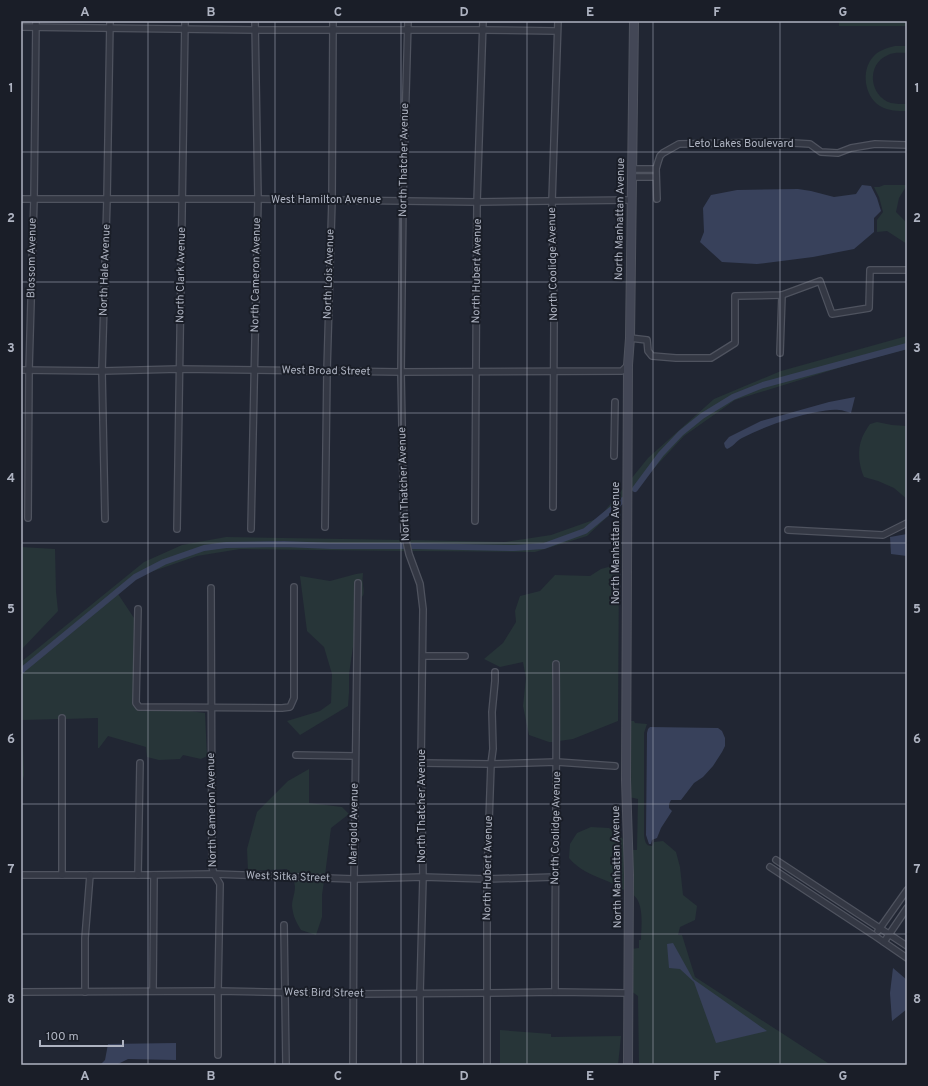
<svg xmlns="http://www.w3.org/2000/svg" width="928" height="1086" font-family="Overpass,sans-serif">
  <rect width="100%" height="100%" fill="#212633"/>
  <g fill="#273538">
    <rect x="839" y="21" width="68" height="5"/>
    <path d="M895 46H907V53C901 53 894 52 888 55 866 64 869 96 891 103 896 104 902 104 907 104V111C897 111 889 111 880 106 864 96 861 70 873 57 879 50 887 48 895 46Z"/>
    <polygon points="884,185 907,185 899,198 896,212 907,223 907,244 887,231 877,232 877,220 883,212 879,197 874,187 879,187"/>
    <polygon points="907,336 907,349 858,362 735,400 684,436 630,494 631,479 648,458 714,399 781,371"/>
    <path d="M877 422 892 425 907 426V499L894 488 878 481 864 477C859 466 857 450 862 438 864 433 867 428 870 424Z"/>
    <polygon points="625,486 625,500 587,536 535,552 411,551 408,540 505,542 551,535 599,518"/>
    <polygon points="226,537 403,540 405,551 240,549 197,556 139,576 118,594 134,618 133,701 132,702 133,706 139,710 190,711 205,713 207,756 201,759 183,755 180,759 159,760 147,757 146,747 108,736 99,748 98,748 98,718 65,719 65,715 60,715 60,719 22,720 24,775 21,787 21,662 144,562 182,545"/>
    <polygon points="21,547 55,549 56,592 58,611 21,650"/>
    <polygon points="619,564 618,721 573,739 559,741 559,661 553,660 554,742 549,742 529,735 523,706 526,678 523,662 500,667 484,659 503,643 516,622 515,611 520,596 540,591 555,575 590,576 601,569"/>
    <path d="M363 573C363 576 362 580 363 584 363 590 366 594 360 599L361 580H355L354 640 349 674V693L348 706 300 735 287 721 320 711 331 703 332 674 324 647 307 631 300 576 330 581 356 574Z"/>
    <path d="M630 721H634L635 723 647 724 644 733V835C645 841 645 846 652 846L654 842 663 841 676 852 680 867 683 895 697 906 695 920 680 927 678 935H682L695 977 831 1065H639L638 996 631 991V949L639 948V940H641C641 927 645 902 632 894L631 850H637L638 799 629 797Z"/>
    <polygon points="309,769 309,803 342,807 349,814 331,828 325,875 289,873 287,869 248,871 247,849 257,812 288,781"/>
    <path d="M591 827 609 828 622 838 625 842 626 891C620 888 613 883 607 881 592 875 579 870 569 858L570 844 577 833Z"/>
    <path d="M293 880 324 881 322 895V917L316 935 301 930C296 922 293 916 292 906 292 897 298 888 293 880Z"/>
    <polygon points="500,1030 551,1034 551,1037 621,1036 618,1065 500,1065"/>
  </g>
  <g fill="#38415b">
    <polygon points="862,185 871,186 877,198 881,211 874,218 874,232 854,249 813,257 757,264 722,262 700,242 704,232 703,208 711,195 737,190 798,189 811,191 834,197 856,194"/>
    <path d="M855 397 851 413C847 412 843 410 839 410 832 409 824 411 817 412 791 417 766 426 742 438 736 441 733 447 727 449L725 447 724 443 729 437 761 421 829 402Z"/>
    <polygon points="907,534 907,556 891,554 890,537"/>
    <polygon points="650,727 718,728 722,731 725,738 725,746 722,752 713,766 703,777 694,783 681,800 671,800 669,804 669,808 672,811 661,828 657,838 652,840 651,844 649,844 646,835 647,733 648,729"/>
    <polygon points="673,943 693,979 767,1031 716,1043 694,982 680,969 669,968 667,944"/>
    <polygon points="893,968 907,980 907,1009 892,1021 890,993"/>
    <polygon points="176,1043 176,1060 128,1059 116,1065 100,1065 105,1060 108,1044"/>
  </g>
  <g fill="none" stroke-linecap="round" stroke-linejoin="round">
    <g stroke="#38415b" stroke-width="6">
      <polyline points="635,489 661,454 681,433 702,416 733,397 763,385 907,346"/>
      <polyline points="21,671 135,577 164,562 204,548 226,545 284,544 331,546 414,546 514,548 544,546 585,531 623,500"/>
    </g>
    <g stroke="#4f535f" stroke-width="8">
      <g id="street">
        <polyline points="408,21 403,200 401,372 404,532 409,554 420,584 423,609 421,763 423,877 420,993 420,1065"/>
        <polyline points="21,27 255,30 483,30 557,31"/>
        <polyline points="632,169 656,169"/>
        <polyline points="631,177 656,177"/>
        <polyline points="21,199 258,199 477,202 631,200"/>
        <polyline points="657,199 656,169 658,162 660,156 663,153 679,144 777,142 810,144 821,152 838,153 851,148 875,144 907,145"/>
        <polyline points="630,338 647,340 648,351 652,356 676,358 711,358 735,343 735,296 782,295 820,281 832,314 869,308 870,270 907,270"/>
        <polyline points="780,353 782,295"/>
        <polyline points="21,370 102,371 179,369 401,372 622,371 628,365"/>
        <polyline points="614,456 615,402"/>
        <polyline points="553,507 554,321 552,201 558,21"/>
        <polyline points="28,518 29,370 34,199 36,21"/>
        <polyline points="105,519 102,371 107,199 110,21"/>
        <polyline points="475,521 477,202 483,21"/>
        <polyline points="325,527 327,371 332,200 333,21"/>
        <polyline points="177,529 185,21"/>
        <polyline points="251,529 258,199 255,21"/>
        <polyline points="788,530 883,535 907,523"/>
        <polyline points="211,588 212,867 214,874 220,884 218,991 218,1055"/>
        <polyline points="138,609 136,703 139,707 282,708 290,707 294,698 294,587"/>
        <polyline points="423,656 465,656"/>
        <polyline points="296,755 355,756"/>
        <polyline points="421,763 491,764 557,762 615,766"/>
        <polyline points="776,860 907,946"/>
        <polyline points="770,867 875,936 907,958"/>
        <polyline points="21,875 146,875 214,874 354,879 423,877 487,879 555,877"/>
        <polyline points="62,875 62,718"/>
        <polyline points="138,875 140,763"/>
        <polyline points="284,925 286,1065"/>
        <polyline points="878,931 907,890"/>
        <polyline points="884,942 907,908"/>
        <polyline points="153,990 154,875"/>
        <polyline points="21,992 218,991 353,994 486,993 555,992 628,993"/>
        <polyline points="85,992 85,938 90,875"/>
        <path d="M555 992C555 882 557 773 556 664"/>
        <polyline points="353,1065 354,879 358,583"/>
        <polyline points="487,1065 487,879 491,764 493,749 492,712 495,681 495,672"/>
      </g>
    </g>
    <g stroke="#4f535f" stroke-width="10">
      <polyline id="secondary" points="628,1065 629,875 626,780 628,365 630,338 634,21"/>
    </g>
    <use href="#street" stroke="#343844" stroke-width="5.5"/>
    <use href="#secondary" stroke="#434756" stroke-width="8"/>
  </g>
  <path fill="none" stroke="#aeb3c1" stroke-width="1" stroke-opacity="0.55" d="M148 21V1065M275 21V1065M401 21V1065M527 21V1065M653 21V1065M780 21V1065M21 152H907M21 282H907M21 413H907M21 543H907M21 673H907M21 804H907M21 934H907"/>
  <g text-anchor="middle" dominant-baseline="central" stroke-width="4" stroke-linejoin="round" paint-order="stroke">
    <g font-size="11" fill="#aeb3c1" stroke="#1a1e28">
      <text x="741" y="144">Leto Lakes Boulevard</text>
      <text transform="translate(404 160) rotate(-89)">North Thatcher Avenue</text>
      <text x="326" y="200">West Hamilton Avenue</text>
      <text transform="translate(620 219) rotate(-89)">North Manhattan Avenue</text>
      <text transform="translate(32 258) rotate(-89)">Blossom Avenue</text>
      <text transform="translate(553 264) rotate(-91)">North Coolidge Avenue</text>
      <text transform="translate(105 270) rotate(-88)">North Hale Avenue</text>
      <text transform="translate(477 271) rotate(-89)">North Hubert Avenue</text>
      <text transform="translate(329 274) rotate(-88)">North Lois Avenue</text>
      <text transform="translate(181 275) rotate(-89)">North Clark Avenue</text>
      <text transform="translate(256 275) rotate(-89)">North Cameron Avenue</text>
      <text transform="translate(326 371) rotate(1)">West Broad Street</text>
      <text transform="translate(404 484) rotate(-92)">North Thatcher Avenue</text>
      <text transform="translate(616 543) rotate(-90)">North Manhattan Avenue</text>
      <text transform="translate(422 806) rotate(-90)">North Thatcher Avenue</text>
      <text transform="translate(212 810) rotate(-91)">North Cameron Avenue</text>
      <text transform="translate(354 824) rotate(-89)">Marigold Avenue</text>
      <text transform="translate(556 828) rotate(-89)">North Coolidge Avenue</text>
      <text transform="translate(617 867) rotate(-91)">North Manhattan Avenue</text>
      <text transform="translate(488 868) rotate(-89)">North Hubert Avenue</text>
      <text transform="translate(288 877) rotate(2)">West Sitka Street</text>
      <text transform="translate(324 993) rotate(1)">West Bird Street</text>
    </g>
  </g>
  <rect width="928" height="1086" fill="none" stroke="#1a1e28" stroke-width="44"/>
  <path d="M40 1040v6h83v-6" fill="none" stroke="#aeb3c1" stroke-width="2"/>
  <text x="46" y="1040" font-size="12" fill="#aeb3c1" stroke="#1a1e28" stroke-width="3" paint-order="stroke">100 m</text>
  <rect x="22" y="22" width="884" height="1042" fill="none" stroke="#aeb3c1" stroke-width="1.5"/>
  <g font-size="13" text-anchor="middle" font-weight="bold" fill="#aeb3c1">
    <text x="85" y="16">A</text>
    <text x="211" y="16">B</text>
    <text x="338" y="16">C</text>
    <text x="464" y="16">D</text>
    <text x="590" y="16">E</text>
    <text x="717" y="16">F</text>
    <text x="843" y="16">G</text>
    <text x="11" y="92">1</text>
    <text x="917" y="92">1</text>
    <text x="11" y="222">2</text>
    <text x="917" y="222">2</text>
    <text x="11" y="352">3</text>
    <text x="917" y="352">3</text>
    <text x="11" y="482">4</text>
    <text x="917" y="482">4</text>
    <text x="11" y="613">5</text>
    <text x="917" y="613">5</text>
    <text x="11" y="743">6</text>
    <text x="917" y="743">6</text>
    <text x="11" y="873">7</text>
    <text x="917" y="873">7</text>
    <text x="11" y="1003">8</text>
    <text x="917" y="1003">8</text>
    <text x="85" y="1080">A</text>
    <text x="211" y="1080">B</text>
    <text x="338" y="1080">C</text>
    <text x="464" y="1080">D</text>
    <text x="590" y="1080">E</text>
    <text x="717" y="1080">F</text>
    <text x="843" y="1080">G</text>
  </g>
</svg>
